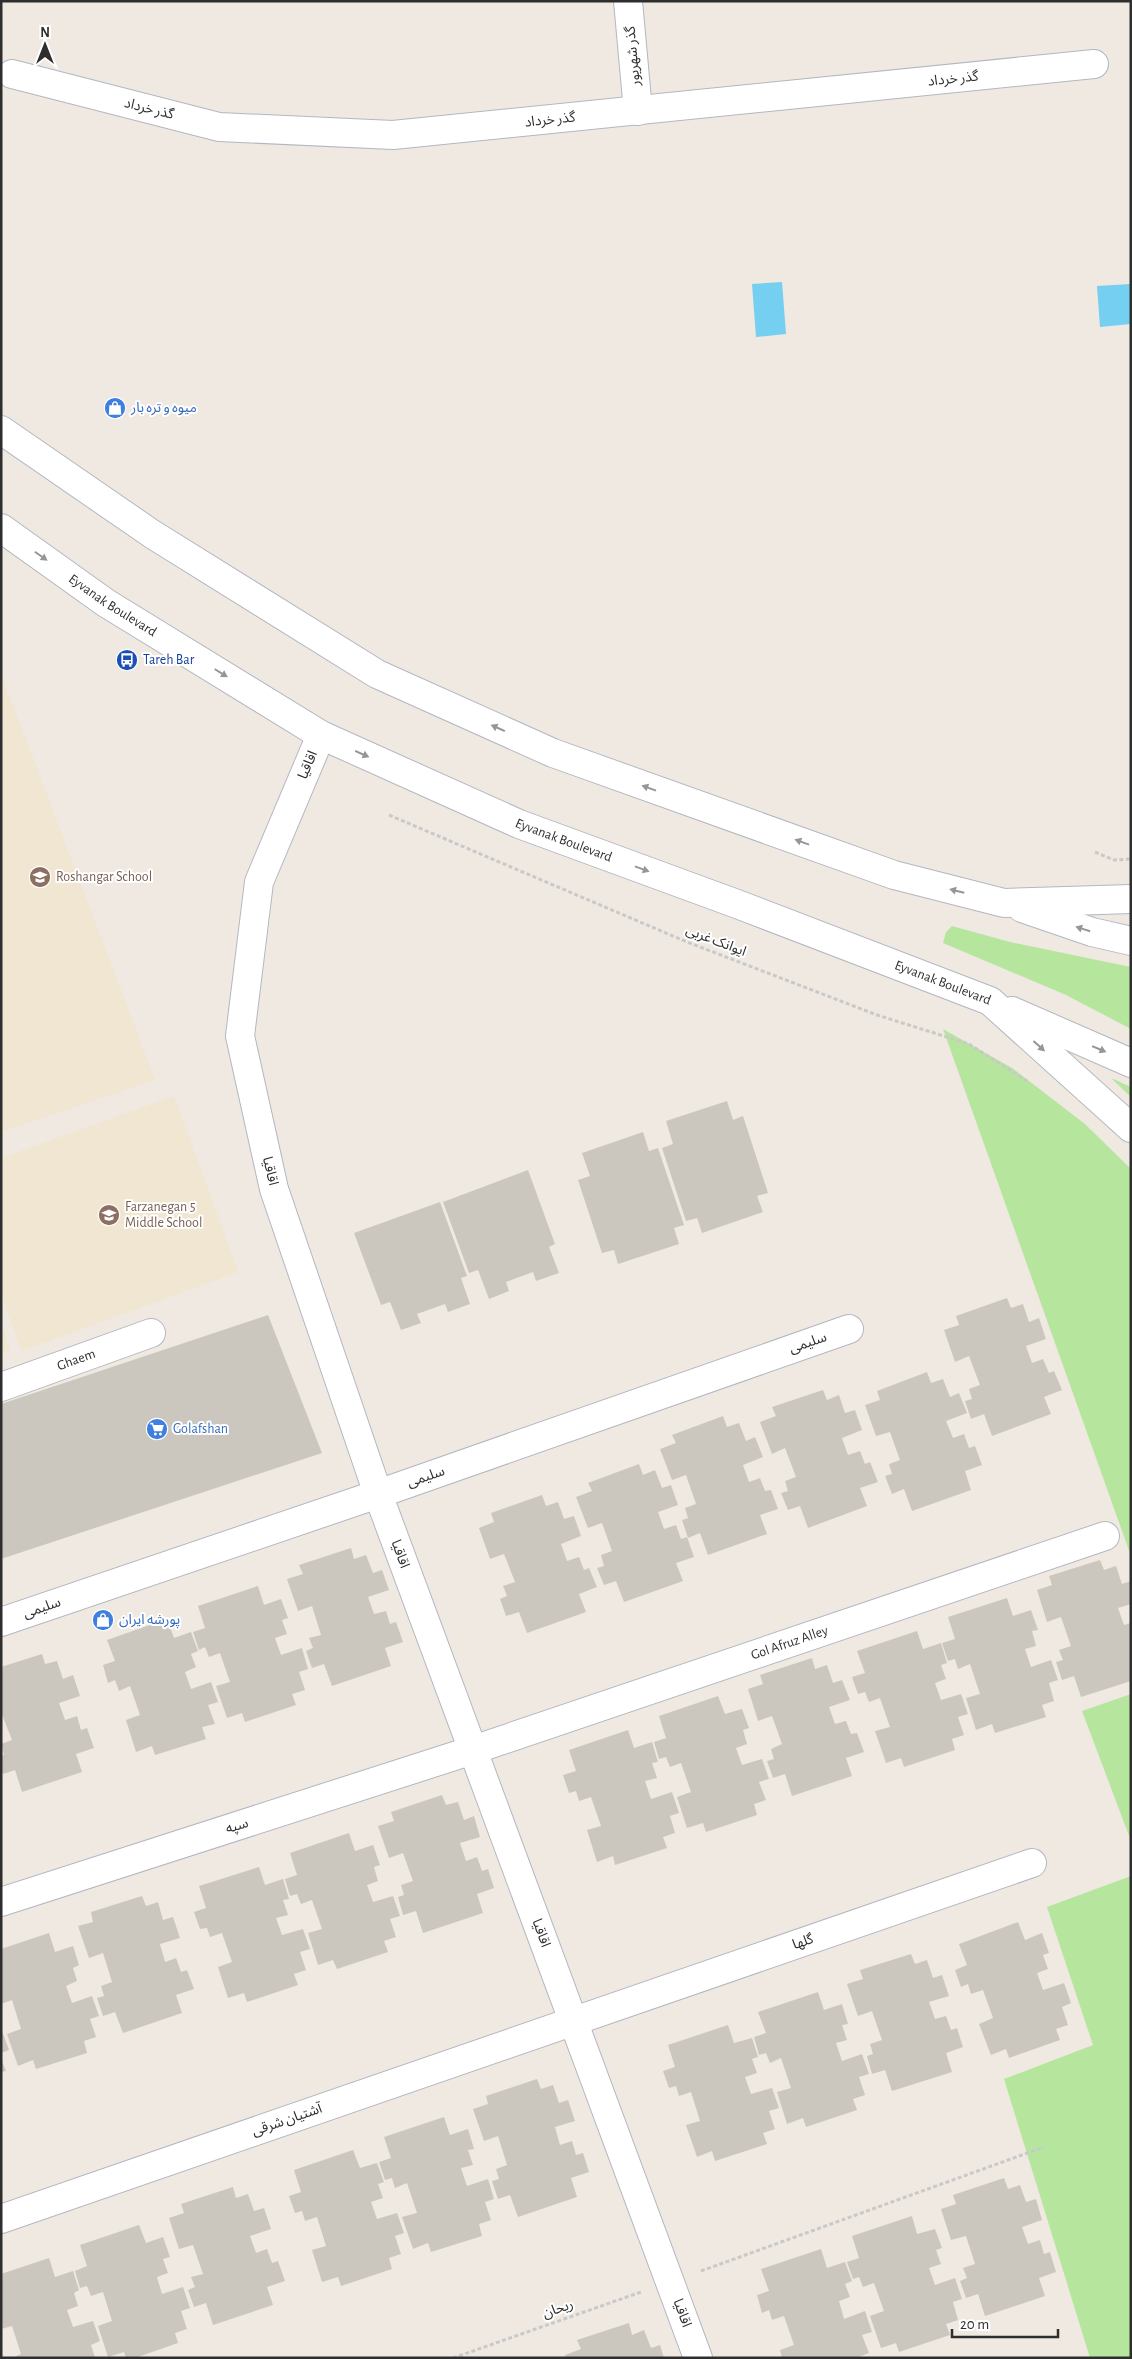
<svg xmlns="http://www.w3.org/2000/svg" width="1132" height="2359" font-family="'Alegreya Sans','Noto Sans Arabic',sans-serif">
  <rect width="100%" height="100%" fill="#efe9e1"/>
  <g fill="#f0e6d1">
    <polygon points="1,674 155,1080 1,1132"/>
    <polygon points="174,1096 238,1272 22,1351 1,1295 1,1158"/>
    <polygon points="1,1325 10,1350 1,1354"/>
  </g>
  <g fill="#b6e59e">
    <polygon points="952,926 1010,942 1131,967 1131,1029 1066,995 943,943 946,932"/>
    <polygon points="943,1029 1012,1068 1085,1124 1131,1169 1131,1556"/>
    <polygon points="1111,1078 1131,1087 1131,1097"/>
    <polygon points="1131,1694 1131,1841 1082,1711"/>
    <polygon points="1131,1876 1131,2358 1090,2358 1004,2079 1093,2045 1047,1907"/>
  </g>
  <g fill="#75cff0">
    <polygon points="782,282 786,334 756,337 752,284"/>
    <polygon points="1131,284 1131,324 1100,327 1097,286"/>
  </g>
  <g fill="#cbc7bf">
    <polygon points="727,1101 733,1120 743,1116 768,1193 757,1196 763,1212 702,1233 697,1218 686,1221 662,1148 673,1144 666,1121"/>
    <polygon points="643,1132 649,1151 658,1148 684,1225 674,1228 679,1244 618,1264 614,1250 602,1253 578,1180 590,1176 582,1153"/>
    <polygon points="528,1170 555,1244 549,1247 559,1273 536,1281 533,1272 506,1282 509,1291 489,1299 478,1270 469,1273 443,1202"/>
    <polygon points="440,1202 467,1276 461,1278 470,1304 448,1312 445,1304 417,1314 421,1323 401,1330 390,1302 381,1305 354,1233"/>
    <polygon points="1007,1298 1011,1308 1023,1304 1029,1322 1039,1318 1046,1339 1026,1346 1032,1363 1043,1359 1049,1373 1054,1371 1062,1390 1044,1397 1051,1414 992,1436 984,1414 971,1419 965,1401 972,1399 969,1389 980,1385 969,1356 955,1362 944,1330 959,1325 956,1316"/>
    <polygon points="268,1315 322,1453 1,1559 1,1404"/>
    <polygon points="927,1372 931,1383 943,1379 950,1397 959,1393 967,1413 946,1421 953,1438 964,1434 969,1448 975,1446 982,1465 965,1471 971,1490 912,1511 904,1489 892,1494 885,1476 892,1474 889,1464 900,1460 890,1432 876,1436 865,1405 880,1400 877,1391"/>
    <polygon points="823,1390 827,1400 839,1395 845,1413 855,1410 862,1430 842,1438 848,1455 860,1451 865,1464 870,1462 878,1482 860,1488 867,1506 808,1528 800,1506 788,1510 781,1493 788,1491 785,1481 796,1477 785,1448 772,1454 760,1422 776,1416 772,1407"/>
    <polygon points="723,1416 727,1427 739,1423 746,1441 755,1437 763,1457 743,1465 749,1482 760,1478 765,1491 771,1490 778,1509 760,1515 767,1534 708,1555 700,1533 688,1538 682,1520 688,1518 685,1508 696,1504 686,1475 672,1480 660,1449 676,1443 672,1435"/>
    <polygon points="639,1464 643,1475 655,1470 662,1488 671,1485 678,1505 658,1512 664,1529 676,1525 681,1539 687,1537 694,1557 676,1563 683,1581 624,1602 616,1581 604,1585 597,1568 604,1566 601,1555 612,1551 602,1523 588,1528 576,1497 592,1491 588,1483"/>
    <polygon points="542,1495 546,1506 558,1502 564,1519 574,1516 581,1536 561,1544 567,1561 579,1557 584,1570 589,1568 597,1587 579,1594 586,1612 527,1633 519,1612 506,1616 500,1599 507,1596 503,1586 515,1582 504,1554 490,1559 479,1528 494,1522 491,1513"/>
    <polygon points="351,1548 354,1559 366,1555 373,1573 382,1570 389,1590 368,1597 374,1614 386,1611 390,1624 396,1622 403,1642 385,1648 391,1666 332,1686 324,1664 312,1668 306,1651 313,1648 309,1638 321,1635 312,1606 298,1611 287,1579 303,1574 299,1565"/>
    <polygon points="1100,1560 1104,1570 1116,1566 1122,1584 1131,1581 1131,1604 1118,1608 1124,1625 1131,1623 1131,1681 1081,1697 1074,1676 1062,1680 1056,1662 1063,1660 1059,1650 1071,1646 1061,1617 1047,1622 1037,1590 1052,1585 1049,1576"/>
    <polygon points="258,1586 264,1605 281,1599 288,1618 282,1620 287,1634 275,1638 281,1655 302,1648 308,1669 299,1672 305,1690 292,1694 296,1705 245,1722 242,1713 227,1718 216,1686 230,1682 220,1653 209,1657 205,1647 199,1650 193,1632 205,1628 198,1606"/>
    <polygon points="1007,1598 1013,1616 1031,1610 1038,1630 1032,1631 1036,1646 1025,1649 1031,1667 1051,1660 1058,1680 1049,1683 1054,1701 1042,1705 1046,1717 995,1733 992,1724 976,1730 966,1698 980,1694 970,1664 958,1669 955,1659 948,1661 942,1643 955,1639 948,1617"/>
    <polygon points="167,1619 174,1638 191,1632 198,1651 191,1654 196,1667 185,1672 191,1689 211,1682 218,1702 208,1705 215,1724 202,1727 206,1739 155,1755 152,1746 136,1752 126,1720 140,1715 130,1686 119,1691 115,1680 108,1683 103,1665 115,1661 107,1640"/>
    <polygon points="917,1631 923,1649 941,1643 947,1663 941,1665 946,1679 935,1683 941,1700 961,1694 968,1714 958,1717 964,1735 952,1739 955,1750 904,1767 901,1758 886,1763 875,1731 890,1727 880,1698 869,1702 865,1692 858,1694 852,1677 865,1673 857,1651"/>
    <polygon points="42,1654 45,1664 57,1661 63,1679 73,1675 80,1696 59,1703 65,1720 77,1716 81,1730 87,1728 94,1748 76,1754 82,1772 22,1792 15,1770 3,1774 1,1770 1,1755 4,1755 1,1744 12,1740 1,1712 1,1667"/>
    <polygon points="812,1658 815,1669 827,1665 833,1683 842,1680 850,1700 829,1707 835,1724 846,1721 851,1734 857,1733 864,1752 846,1758 852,1776 792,1796 785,1774 773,1778 767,1761 774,1759 771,1749 782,1744 772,1716 758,1721 748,1689 763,1684 760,1675"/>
    <polygon points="718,1696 725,1714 742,1709 749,1728 743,1730 747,1744 736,1748 742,1765 762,1759 769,1779 759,1782 766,1800 754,1804 757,1815 706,1832 703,1823 687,1828 677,1797 691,1792 681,1763 670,1767 666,1757 659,1759 654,1742 666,1738 659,1716"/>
    <polygon points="628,1730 634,1748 652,1742 658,1762 652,1763 657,1778 645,1781 651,1799 672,1792 679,1813 670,1816 675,1833 663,1837 667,1848 615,1865 613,1856 597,1862 587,1830 601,1826 591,1797 579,1801 576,1791 569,1793 563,1775 576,1771 569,1750"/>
    <polygon points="442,1795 446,1805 458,1802 464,1820 474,1816 480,1837 460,1843 466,1861 477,1857 482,1871 488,1869 494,1888 477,1894 483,1913 423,1933 416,1911 403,1915 398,1897 404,1895 401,1885 413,1881 403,1853 389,1858 378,1826 394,1821 391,1812"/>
    <polygon points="349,1833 355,1851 373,1845 380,1865 374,1867 378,1881 367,1885 373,1902 393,1896 400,1916 390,1919 396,1937 384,1941 388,1952 337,1969 333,1960 318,1965 308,1933 322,1929 312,1900 301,1904 297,1894 290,1896 285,1879 297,1875 290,1853"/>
    <polygon points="259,1867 265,1885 283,1879 289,1899 283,1900 288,1915 276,1918 282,1935 303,1929 310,1949 300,1952 306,1970 294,1974 298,1985 247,2002 244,1993 228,1998 218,1967 232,1962 222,1933 210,1937 207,1928 200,1929 194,1912 206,1908 199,1886"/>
    <polygon points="142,1896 146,1906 158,1902 163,1920 173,1917 180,1938 160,1944 165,1962 176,1958 181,1972 187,1970 194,1989 176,1995 182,2013 123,2033 115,2012 103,2016 97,1998 104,1996 101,1986 112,1982 103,1953 89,1958 78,1926 93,1922 91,1912"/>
    <polygon points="1018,1922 1025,1940 1042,1933 1049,1953 1043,1955 1048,1969 1037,1973 1043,1990 1064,1983 1071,2003 1062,2007 1068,2025 1056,2029 1060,2040 1009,2058 1006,2049 991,2055 979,2024 993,2018 983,1990 971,1994 968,1984 961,1987 955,1970 967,1965 959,1944"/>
    <polygon points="49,1933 55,1952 73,1946 79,1965 73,1968 77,1981 66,1986 72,2003 92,1996 99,2016 90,2019 96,2037 84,2041 87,2053 36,2069 33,2060 18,2066 7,2034 21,2029 12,2000 1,2004 1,1949"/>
    <polygon points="911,1954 915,1964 927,1960 933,1978 942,1975 949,1996 929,2002 935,2019 946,2016 951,2030 957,2028 963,2047 946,2053 952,2072 892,2091 885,2070 872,2074 867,2056 873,2054 870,2044 882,2040 872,2011 858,2016 847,1984 863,1979 860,1970"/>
    <polygon points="818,1992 824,2010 842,2004 848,2024 842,2025 847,2040 836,2043 842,2061 862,2054 869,2074 859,2077 865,2095 853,2099 857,2110 806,2127 803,2118 787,2124 777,2092 791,2088 781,2058 770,2063 766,2053 759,2055 754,2037 766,2033 758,2012"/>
    <polygon points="728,2025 734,2043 752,2038 758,2057 752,2059 757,2073 745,2077 751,2094 772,2088 779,2108 769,2111 775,2129 763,2133 767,2144 715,2161 712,2151 697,2157 686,2125 700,2121 691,2092 679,2096 676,2086 669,2088 663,2071 675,2067 668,2045"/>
    <polygon points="1,2028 9,2050 1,2053"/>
    <polygon points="1,2059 6,2071 1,2072"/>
    <polygon points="537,2079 541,2089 553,2085 559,2103 568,2100 575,2121 555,2127 560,2145 572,2141 576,2155 583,2153 589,2172 571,2178 577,2197 518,2217 510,2195 498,2199 492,2181 499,2179 496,2169 507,2165 498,2136 484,2141 473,2109 488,2104 486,2096"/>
    <polygon points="444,2117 450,2135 468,2129 474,2149 468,2150 473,2165 461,2168 467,2186 488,2179 494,2199 485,2202 491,2220 479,2224 482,2236 431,2252 428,2243 413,2249 402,2217 417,2213 407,2183 395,2188 392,2178 385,2180 379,2162 391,2158 384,2137"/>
    <polygon points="353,2150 360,2168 377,2163 384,2182 378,2184 383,2198 371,2202 377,2219 397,2213 404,2233 395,2236 401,2254 389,2258 392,2269 341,2286 338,2277 322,2282 312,2250 326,2246 317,2217 305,2221 302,2211 295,2213 289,2196 301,2192 294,2170"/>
    <polygon points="1004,2178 1008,2189 1020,2185 1026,2202 1036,2199 1042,2220 1022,2227 1028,2244 1040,2240 1044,2254 1050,2252 1056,2272 1039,2278 1045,2296 985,2316 978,2294 966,2298 960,2281 967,2278 963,2268 975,2264 966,2236 951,2240 941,2209 956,2204 953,2195"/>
    <polygon points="233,2187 236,2198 248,2194 254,2211 264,2208 271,2229 250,2236 256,2253 267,2249 272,2263 278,2261 285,2281 267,2287 273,2305 213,2325 206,2303 194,2307 188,2290 195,2287 191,2277 203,2274 193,2245 179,2249 169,2218 184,2213 181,2204"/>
    <polygon points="912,2216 917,2234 935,2229 942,2248 936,2250 941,2264 929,2268 935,2285 955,2278 962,2299 953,2302 958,2320 946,2324 950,2335 899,2352 896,2343 881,2348 870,2316 884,2311 874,2283 863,2287 859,2277 853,2279 847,2262 859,2258 852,2236"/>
    <polygon points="139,2225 146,2243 163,2237 170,2257 163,2259 168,2273 157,2277 162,2294 183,2287 190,2308 181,2311 187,2329 175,2333 178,2343 135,2358 126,2358 124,2352 108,2357 98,2326 112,2321 103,2292 91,2296 87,2286 80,2288 75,2271 87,2266 80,2245"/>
    <polygon points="821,2249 827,2268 845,2262 852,2281 845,2284 850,2297 839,2301 844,2319 865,2311 872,2332 862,2335 869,2353 856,2358 782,2358 780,2350 794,2345 784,2316 772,2320 769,2310 762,2313 757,2295 769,2291 761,2269"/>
    <polygon points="49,2258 55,2277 73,2271 79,2290 74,2293 78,2306 67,2310 73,2327 93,2321 100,2341 91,2345 95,2358 12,2358 21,2354 12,2326 1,2329 1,2274"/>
    <polygon points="629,2323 632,2335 644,2330 651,2348 660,2345 664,2358 566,2358 565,2355 581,2349 577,2340"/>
  </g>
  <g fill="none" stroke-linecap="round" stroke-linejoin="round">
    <g stroke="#b4b7c1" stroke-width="30">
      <g id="minor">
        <polyline points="628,1 638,111"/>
        <polyline points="12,74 219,127 393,135 1094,64"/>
        <path id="s1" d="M1 1387 151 1333"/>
        <polyline points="1,1622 378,1494 849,1329"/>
        <path id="s2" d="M1 1902 473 1750 1105 1536"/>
        <polyline points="1,2219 1032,1863"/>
      </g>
    </g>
    <g stroke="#b4b7c1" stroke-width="30">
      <polyline id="tertiary" points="321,735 259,882 240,1036 274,1189 378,1494 698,2358"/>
    </g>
    <g stroke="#b4b7c1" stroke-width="30">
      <g id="secondary">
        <polyline points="1,430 152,534 377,674 553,753 894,875 1004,903 1131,899"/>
        <path id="s3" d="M1 528 106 603 321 735 519 824 737 904 990 1001 1131 1128"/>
        <polyline points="1022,908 1092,932 1131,941"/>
        <polyline points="1012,1011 1131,1063"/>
      </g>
    </g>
    <g stroke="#c9c9c9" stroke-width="3" stroke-dasharray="4 2.5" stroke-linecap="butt">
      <polyline points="389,815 687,942 877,1015 969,1044 1027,1081"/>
      <polyline points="1095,852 1114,860 1131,859"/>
      <polyline points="701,2271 1044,2147"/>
      <polyline points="453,2358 641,2292"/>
    </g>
    <use href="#minor" stroke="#fff" stroke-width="28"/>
    <use href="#tertiary" stroke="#fff" stroke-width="28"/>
    <use href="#secondary" stroke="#fff" stroke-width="28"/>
  </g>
  <defs><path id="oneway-solid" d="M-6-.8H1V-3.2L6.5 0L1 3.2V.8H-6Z" transform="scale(1.25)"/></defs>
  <g fill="#969696">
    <use href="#oneway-solid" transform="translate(41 556) rotate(35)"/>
    <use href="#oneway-solid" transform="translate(221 673) rotate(32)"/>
    <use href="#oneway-solid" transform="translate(498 728) rotate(-156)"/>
    <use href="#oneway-solid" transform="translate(362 754) rotate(24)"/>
    <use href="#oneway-solid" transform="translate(649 788) rotate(-160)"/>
    <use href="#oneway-solid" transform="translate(802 842) rotate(-160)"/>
    <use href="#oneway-solid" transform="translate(642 869) rotate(20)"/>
    <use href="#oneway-solid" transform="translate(957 891) rotate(-166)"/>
    <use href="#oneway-solid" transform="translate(1083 929) rotate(-162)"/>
    <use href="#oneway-solid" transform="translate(1039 1046) rotate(42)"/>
    <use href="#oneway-solid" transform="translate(1099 1049) rotate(23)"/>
  </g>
  <defs>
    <g id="shop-disc" transform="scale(1.125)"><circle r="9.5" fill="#3f7fe0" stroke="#fff"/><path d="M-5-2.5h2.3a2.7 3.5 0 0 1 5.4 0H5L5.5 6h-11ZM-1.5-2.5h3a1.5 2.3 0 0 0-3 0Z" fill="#fff"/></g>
    <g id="bus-disc" transform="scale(1.125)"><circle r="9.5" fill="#1a4fb4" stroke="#fff"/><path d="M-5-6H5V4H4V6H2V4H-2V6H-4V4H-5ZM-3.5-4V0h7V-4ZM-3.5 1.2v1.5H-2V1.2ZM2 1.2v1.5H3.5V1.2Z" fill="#fff"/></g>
    <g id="school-disc" transform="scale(1.125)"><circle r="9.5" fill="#8d6e63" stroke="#fff"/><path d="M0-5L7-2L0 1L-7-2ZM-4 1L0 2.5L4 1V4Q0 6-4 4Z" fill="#fff"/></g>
    <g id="supermarket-disc" transform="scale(1.125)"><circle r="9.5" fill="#3f7fe0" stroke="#fff"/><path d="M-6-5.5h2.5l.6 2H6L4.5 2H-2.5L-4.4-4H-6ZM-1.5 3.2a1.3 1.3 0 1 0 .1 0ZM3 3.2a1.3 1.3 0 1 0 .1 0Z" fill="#fff"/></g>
  </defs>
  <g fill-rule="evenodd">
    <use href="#shop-disc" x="115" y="408"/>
    <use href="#bus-disc" x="127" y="660"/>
    <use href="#school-disc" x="40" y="877"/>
    <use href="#school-disc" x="109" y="1215"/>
    <use href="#supermarket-disc" x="157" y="1429"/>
    <use href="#shop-disc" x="103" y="1620"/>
  </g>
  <g text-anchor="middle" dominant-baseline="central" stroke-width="4" stroke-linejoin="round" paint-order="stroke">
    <g font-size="14" fill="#2e2e2e" stroke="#fff">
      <text transform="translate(633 56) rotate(-95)">گذر شهریور</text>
      <text transform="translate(953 79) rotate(-6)">گذر خرداد</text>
      <text transform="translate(149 109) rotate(14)">گذر خرداد</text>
      <text transform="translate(550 120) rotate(-6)">گذر خرداد</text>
      <text stroke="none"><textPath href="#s3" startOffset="136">Eyvanak Boulevard</textPath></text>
      <text transform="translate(308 765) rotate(-67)">اقاقیا</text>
      <text stroke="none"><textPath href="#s3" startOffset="646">Eyvanak Boulevard</textPath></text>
      <text transform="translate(716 941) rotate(21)">ایوانک غربی</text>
      <text stroke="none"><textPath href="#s3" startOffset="1051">Eyvanak Boulevard</textPath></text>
      <text transform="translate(270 1171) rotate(77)">اقاقیا</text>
      <text transform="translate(808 1343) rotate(-19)">سلیمی</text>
      <text stroke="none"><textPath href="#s1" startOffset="80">Ghaem</textPath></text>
      <text transform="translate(426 1477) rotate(-19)">سلیمی</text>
      <text transform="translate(400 1554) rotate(70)">اقاقیا</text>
      <text transform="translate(42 1608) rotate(-19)">سلیمی</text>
      <text stroke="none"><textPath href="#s2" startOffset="830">Gol Afruz Alley</textPath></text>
      <text transform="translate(237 1826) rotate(-18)">سپه</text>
      <text transform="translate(541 1933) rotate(70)">اقاقیا</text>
      <text transform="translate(803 1942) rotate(-19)">گلها</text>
      <text transform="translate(287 2120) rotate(-19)">آشتیان شرقی</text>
      <text transform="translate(558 2309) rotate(-19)">ریحان</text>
      <text transform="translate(682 2313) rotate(70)">اقاقیا</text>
    </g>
    <g font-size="14" fill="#366cbe" stroke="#fff" text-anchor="start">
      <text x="131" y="408">میوه و تره بار</text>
      <text x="173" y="1429">Golafshan</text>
      <text x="119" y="1620">پورشه ایران</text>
    </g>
    <g font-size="14" fill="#164399" stroke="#fff" text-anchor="start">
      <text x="143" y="660">Tareh Bar</text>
    </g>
    <g font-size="14" fill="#785e54" stroke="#fff" text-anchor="start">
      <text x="56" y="877">Roshangar School</text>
      <text x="125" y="1207">Farzanegan 5<tspan x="125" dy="16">Middle School</tspan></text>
    </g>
  </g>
  <rect width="1132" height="2359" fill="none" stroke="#2e2e2e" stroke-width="5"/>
  <g transform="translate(45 45)" stroke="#ffffff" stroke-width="4" paint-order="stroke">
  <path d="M0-4L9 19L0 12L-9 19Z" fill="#2e2e2e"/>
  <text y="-8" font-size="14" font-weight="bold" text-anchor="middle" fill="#2e2e2e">N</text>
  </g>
  <path d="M952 2329v8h106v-8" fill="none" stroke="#2e2e2e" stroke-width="2.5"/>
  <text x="960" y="2329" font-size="15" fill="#2e2e2e" stroke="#ffffff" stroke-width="4" paint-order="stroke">20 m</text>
</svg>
